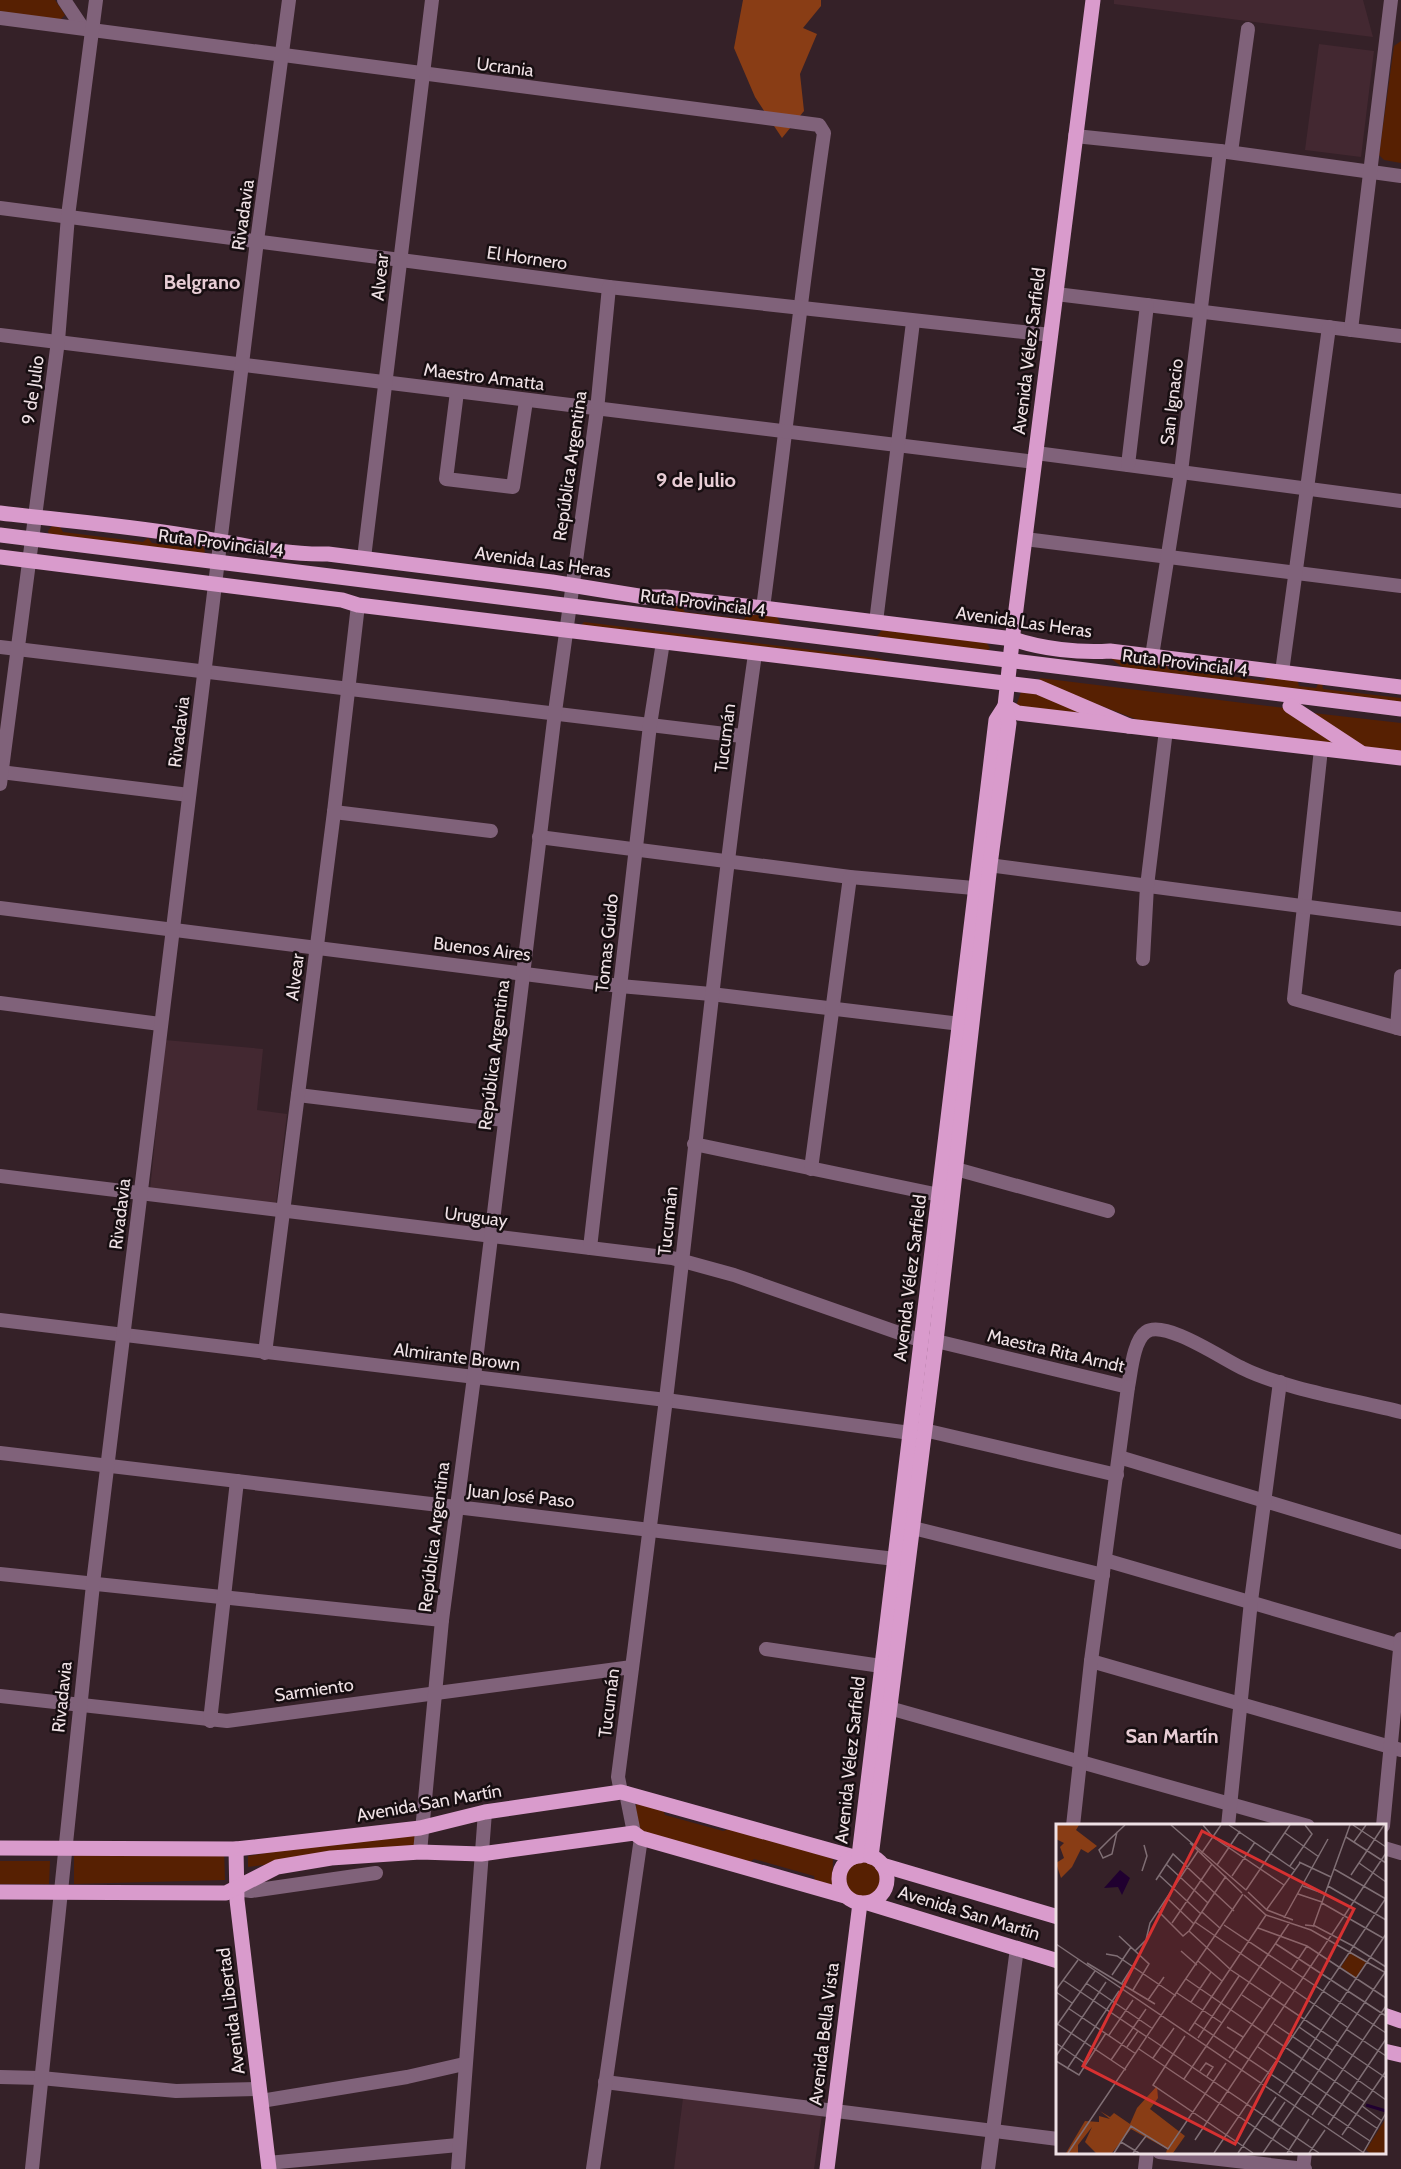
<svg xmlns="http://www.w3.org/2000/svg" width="1401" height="2169" font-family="Cabin,sans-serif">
  <rect width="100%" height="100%" fill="#352128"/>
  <g fill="#432831">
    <polygon points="1114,0 1363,0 1373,37 1114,4"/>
    <polygon points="1319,44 1374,51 1361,157 1305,150"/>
    <polygon points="165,1040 263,1049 257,1110 287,1114 276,1204 150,1190"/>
    <polygon points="683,2098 822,2115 814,2169 674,2169"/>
  </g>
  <g fill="#572002">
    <polygon points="0,0 55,0 65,15 59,21 0,13"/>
    <polygon points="1401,41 1401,163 1384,160 1379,155 1394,46"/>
    <polygon points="52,526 60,527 63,532 143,542 148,538 152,543 191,548 196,544 202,545 205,551 204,554 49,535 48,531"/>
    <polygon points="666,604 679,604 685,612 744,619 748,614 777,617 781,625 877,636 882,630 986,642 990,648 986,652 683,616"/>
    <polygon points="584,622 877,658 893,663 581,625"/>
    <polygon points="1110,658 1165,662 1168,669 1226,676 1228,670 1230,676 1264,681 1268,675 1297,679 1299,686 1316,688 1319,682 1322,682 1323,689 1401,698 1401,705 1131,673"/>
    <polygon points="1040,678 1285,708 1343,744 1146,723 1039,682"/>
    <polygon points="1021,692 1039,693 1096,715 1016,706"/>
    <polygon points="1313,713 1401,723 1401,754 1370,751"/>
    <path d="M637 1803 662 1807 665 1815 723 1831 736 1827 833 1859 832 1885 815 1881 814 1876 754 1859 750 1862 645 1834C638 1828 633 1812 637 1803Z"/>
    <polygon points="416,1829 414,1845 248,1867 248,1856"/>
    <polygon points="224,1849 225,1880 74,1884 74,1855"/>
    <polygon points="0,1861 50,1861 49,1884 0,1884"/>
    <circle cx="862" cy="1880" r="18"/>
  </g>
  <polygon fill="#893d15" points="743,0 821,0 821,6 803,28 817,34 800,74 804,111 782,138 755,97 734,48"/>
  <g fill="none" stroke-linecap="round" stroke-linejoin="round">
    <g stroke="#80627a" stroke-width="14">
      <polyline points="64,0 82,27"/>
      <path d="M0 18 819 125 824 133C801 291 784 449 763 608"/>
      <polyline points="1075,136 1220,151 1401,176"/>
      <polyline points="1231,152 1248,29"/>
      <polyline points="0,208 609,287 1051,335"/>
      <polyline points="1056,294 1401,336"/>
      <polyline points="1351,330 1391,0"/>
      <polyline points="0,335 1035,462"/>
      <polyline points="457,392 446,479 513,487 526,401"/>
      <polyline points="1036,453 1401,501"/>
      <polyline points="1128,465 1147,305"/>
      <polyline points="1025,539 1401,586"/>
      <polyline points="364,558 432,0"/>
      <polyline points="876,622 913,322"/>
      <polyline points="0,647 742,736"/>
      <polyline points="1152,656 1181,472 1220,151"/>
      <polyline points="1282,672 1329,327"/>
      <polyline points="1321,749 1294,999 1401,1029"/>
      <polyline points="0,772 189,795"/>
      <polyline points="0,784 58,341 68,216 96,0"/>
      <polyline points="334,812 491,831"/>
      <polyline points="539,837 850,877 985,889"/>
      <polyline points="981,864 1401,919"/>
      <polyline points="0,908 620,986 711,994 969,1025"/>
      <polyline points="1143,959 1147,886 1166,730"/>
      <polyline points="0,1003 160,1024"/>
      <polyline points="1397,1028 1401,976"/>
      <polyline points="298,1095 504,1120"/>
      <polyline points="694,1144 949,1197"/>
      <polyline points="945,1166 1108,1211"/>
      <polyline points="811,1169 850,877"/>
      <path d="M0 1176 672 1258 734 1275 922 1341H936L1128 1387C1131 1373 1133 1341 1146 1332 1165 1319 1224 1360 1242 1368 1284 1389 1354 1400 1401 1412"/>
      <polyline points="590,1248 650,725 663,642"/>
      <polyline points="0,1320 666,1400 903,1432 924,1430 1117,1475"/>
      <polyline points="265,1353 334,812 358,605"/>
      <polyline points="0,1453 895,1559"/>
      <polyline points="1119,1457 1401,1542"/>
      <polyline points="901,1525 1103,1575"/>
      <polyline points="1105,1560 1401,1646"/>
      <polyline points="0,1574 442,1620"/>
      <polyline points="766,1649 881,1666"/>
      <polyline points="1091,1661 1401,1750"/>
      <polyline points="0,1696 227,1721 632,1667"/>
      <polyline points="882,1706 1308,1826"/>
      <polyline points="210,1721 237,1481"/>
      <path d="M621 1792 618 1777C634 1651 651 1525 666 1399 696 1151 720 901 755 654"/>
      <polyline points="626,1793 634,1833"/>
      <polyline points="1073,1826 1091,1661 1128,1387"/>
      <polyline points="1228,1826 1251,1601 1280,1382"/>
      <polyline points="1383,1826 1401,1639"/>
      <polyline points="1384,1848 1401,1853"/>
      <polyline points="420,1852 442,1620 474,1377 555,712 597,410 609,287"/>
      <polyline points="237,1889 251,1891 376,1873"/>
      <polyline points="0,2077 41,2078 176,2091 259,2089"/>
      <polyline points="605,2082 1058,2139"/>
      <polyline points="261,2101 407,2077 464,2064"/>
      <polyline points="1159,2152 1305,2169"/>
      <polyline points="268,2163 458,2145"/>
      <polyline points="32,2169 94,1575 257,241 289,0"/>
      <polyline points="458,2169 485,1812"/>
      <polyline points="593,2169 641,1838"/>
      <polyline points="988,2169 1017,1948"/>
      <polyline points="1145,2169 1147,2152"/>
      <polyline points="1303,2169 1305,2152"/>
    </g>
    <g stroke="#d99bcc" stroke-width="15">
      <path d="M0 513C67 521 135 526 201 538 243 545 285 555 328 554L552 582 645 597H666L763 608 1013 639C1042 649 1079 653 1110 651L1401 687"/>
      <polyline points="0,535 1401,709"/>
      <polyline points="0,557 342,600 358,605 1038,687 1129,726"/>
      <polyline points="1005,706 1018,713 1401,758"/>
      <polyline points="1290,706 1360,752"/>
      <polyline points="0,1848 236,1849 420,1828 485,1812 621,1792 854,1857"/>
      <polyline points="236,1849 237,1900 269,2169"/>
      <circle cx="863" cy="1879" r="24"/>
      <polyline points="859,1856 996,720 1005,706"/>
      <polyline points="871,1857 936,1341 990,865 1009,723 1005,706 1013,633 1093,0"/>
      <polyline points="882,1865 1058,1917"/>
      <polyline points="0,1892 226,1893 277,1867 331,1858 420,1852 481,1854 634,1833 641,1838 845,1896"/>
      <polyline points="868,1903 1058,1961"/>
      <polyline points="1384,2015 1401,2021"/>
      <polyline points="1384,2051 1401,2055"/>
      <polyline points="827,2169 860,1903"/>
    </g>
  </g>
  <g text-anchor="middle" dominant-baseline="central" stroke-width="5" stroke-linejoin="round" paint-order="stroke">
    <g font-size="18" fill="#efe1e5" stroke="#170e11">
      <text transform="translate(505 67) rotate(7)">Ucrania</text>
      <text transform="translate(243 215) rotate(-82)">Rivadavia</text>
      <text transform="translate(527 258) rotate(8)">El Hornero</text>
      <text transform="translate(380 277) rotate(-84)">Alvear</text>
      <text transform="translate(1029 351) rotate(-83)">Avenida Vélez Sarfield</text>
      <text transform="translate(484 377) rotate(7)">Maestro Amatta</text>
      <text transform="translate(33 390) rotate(-82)">9 de Julio</text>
      <text transform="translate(1172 402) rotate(-83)">San Ignacio</text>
      <text transform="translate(570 466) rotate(-82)">República Argentina</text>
      <text transform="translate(221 543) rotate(7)">Ruta Provincial 4</text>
      <text transform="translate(543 562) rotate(8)">Avenida Las Heras</text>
      <text transform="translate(703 603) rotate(7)">Ruta Provincial 4</text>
      <text transform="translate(1024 622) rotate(8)">Avenida Las Heras</text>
      <text transform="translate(1185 663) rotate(7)">Ruta Provincial 4</text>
      <text transform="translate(179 732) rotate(-83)">Rivadavia</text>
      <text transform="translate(725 738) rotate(-83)">Tucumán</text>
      <text transform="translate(607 943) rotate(-84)">Tomas Guido</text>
      <text transform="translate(482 949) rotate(7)">Buenos Aires</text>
      <text transform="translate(295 977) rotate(-83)">Alvear</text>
      <text transform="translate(494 1055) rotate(-83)">República Argentina</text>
      <text transform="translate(120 1214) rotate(-83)">Rivadavia</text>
      <text transform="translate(476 1217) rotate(7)">Uruguay</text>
      <text transform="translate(668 1221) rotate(-84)">Tucumán</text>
      <text transform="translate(910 1278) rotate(-83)">Avenida Vélez Sarfield</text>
      <text transform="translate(1056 1351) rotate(13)">Maestra Rita Arndt</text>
      <text transform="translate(457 1357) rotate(7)">Almirante Brown</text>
      <text transform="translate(521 1496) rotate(6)">Juan José Paso</text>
      <text transform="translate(434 1537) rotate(-83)">República Argentina</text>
      <text transform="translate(314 1690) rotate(-8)">Sarmiento</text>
      <text transform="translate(62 1697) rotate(-84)">Rivadavia</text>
      <text transform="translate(609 1703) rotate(-83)">Tucumán</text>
      <text transform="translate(850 1760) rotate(-84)">Avenida Vélez Sarfield</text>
      <text transform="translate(429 1803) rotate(-10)">Avenida San Martín</text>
      <text transform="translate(969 1913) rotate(17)">Avenida San Martín</text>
      <text transform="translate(231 2011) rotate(-97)">Avenida Libertad</text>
      <text transform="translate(824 2034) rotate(-83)">Avenida Bella Vista</text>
    </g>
    <g font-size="20" font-weight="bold" fill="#e8cdd5" stroke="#170e11">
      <text x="202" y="282">Belgrano</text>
      <text x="696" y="480">9 de Julio</text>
      <text x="1172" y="1736">San Martín</text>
    </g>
  </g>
  <g transform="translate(1056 1824)">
    <rect width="330" height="330" fill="#352128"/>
    <path d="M295 128 310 138 300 154 285 143ZM330 294V329H314L310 326Z" fill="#572002"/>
    <path d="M0 1H23L20 6 41 22 32 29 25 25 16 43 5 54 0 39 8 34 4 23 8 19 0 15ZM101 262 102 274 94 285 129 312 117 329H110L111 325 75 305 56 329H40L29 318 36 303 22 321V329H10L29 297 43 298V292L54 295 44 287 54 293 58 289 74 300 81 284Z" fill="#893d15"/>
    <path d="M64 46 74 54 66 71 62 63 48 64Z" fill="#200030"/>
    <path fill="none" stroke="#200030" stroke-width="3" d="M310 281 330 287"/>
    <path fill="none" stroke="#7f6e74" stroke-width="1.5" d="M115 1 190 66M147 1 157 13 228 61M173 1 239 46M297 1 330 23M61 8 56 30 47 34 43 26 54 15 69 1M229 9 263 33M290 13 330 39M298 18 310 1M134 19 186 69M145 30 165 1M243 38 275 53M303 39 330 58M110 40 152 79M161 41 184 7M234 42 256 10 249 1M278 45 330 75M86 47 91 32 88 21M103 51 145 90M295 51 328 1M176 52 199 18M100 56 117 30 178 87M247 62 269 70M272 62 330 96M190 66 234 1M192 68 211 86 237 96M242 70 266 78M188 71 210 91 255 106 330 149M111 74 138 100M266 79 327 114M211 85 244 39M102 87 127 112 133 107 175 146 282 218M146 88 165 105M228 94 272 15M139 98 291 203M116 99 156 40M168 101 330 209M249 101 259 102 297 122 330 143M257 103 294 1M202 104 251 122 330 174M133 107 170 52M63 112 93 140 77 166M0 120 308 329M220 120 330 192M79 127 90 116 94 99 142 27M125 127 141 141M50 130 61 132 120 172M142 137 166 157M31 139 99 180M235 146 251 122M56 151 75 123M130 155 309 278M7 156 91 213M30 159 97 205M66 159 84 131M0 166 22 136M0 168 16 179M121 169 166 199M186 171 207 185M92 176 108 153M135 178 155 148M12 184 80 230M0 199 70 246M139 199 314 317M218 200 270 235M1 201 39 147M171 203 187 213M243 203 276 226M290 205 330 232M133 207 210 91M53 211 77 176M129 212 97 261 197 329M92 213 263 329M142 214 183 152M0 219 30 240M280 220 330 254M71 223 82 207M202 223 322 305M83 225 237 329M0 232 50 158M97 234 118 204M173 234 225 158M271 234 330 276M55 236 90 185M0 237 23 251 50 209M11 245 63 167M144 247 150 239 157 243 151 252M128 255 234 98M223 269 330 110M306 282 326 297M256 291 330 182M216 297 229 278M272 301 330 215M286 311 330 247M139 316 330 29M65 318 83 329M12 329 187 70M58 329 75 302 112 325 170 239M77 329 90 312M158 329 330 74M182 329 220 273M207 329 330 147M231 329 253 295M253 329 269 306M307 329 330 289"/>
    <path fill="#d73131" fill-opacity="0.15" stroke="#d73131" stroke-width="3" d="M146 7 298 85 179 320 27 242Z"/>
    <rect width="330" height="330" fill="none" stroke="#efe1e5" stroke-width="3"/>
  </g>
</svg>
